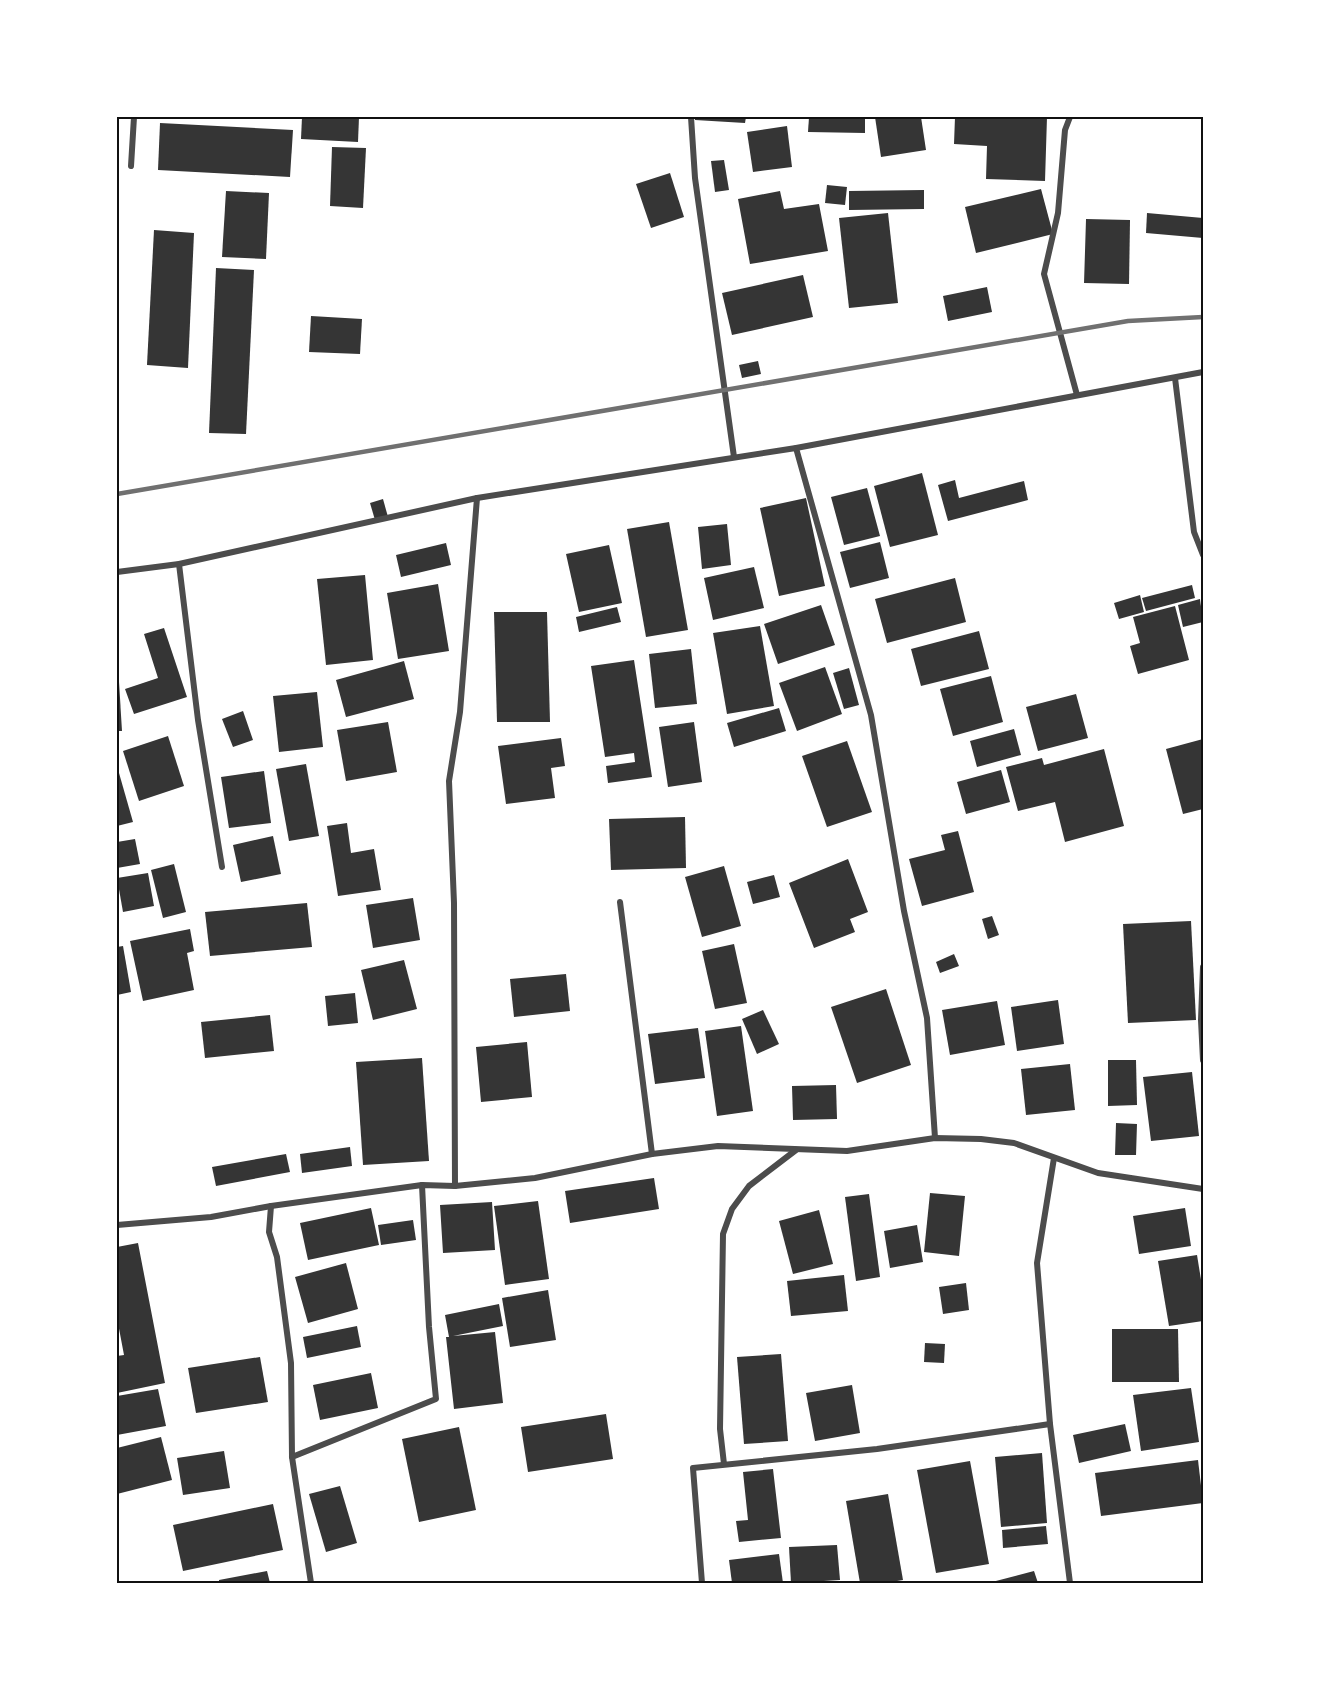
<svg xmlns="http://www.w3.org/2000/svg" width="1320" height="1700" font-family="Ubuntu,sans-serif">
  <rect width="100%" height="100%" fill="#fff"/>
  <g fill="#353535">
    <polygon points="302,117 359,117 358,142 301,139"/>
    <polygon points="695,117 746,117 745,123 695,120"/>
    <polygon points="809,117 865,117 865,133 808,132"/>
    <polygon points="875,117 921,117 926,150 881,157"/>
    <polygon points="955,117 1047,117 1045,181 986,179 987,146 954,144"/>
    <polygon points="160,123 293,130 290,177 158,170"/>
    <polygon points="787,126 792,167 753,172 747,132"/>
    <polygon points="332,147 366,148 363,208 330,206"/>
    <polygon points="724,160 729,190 715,192 711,161"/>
    <polygon points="670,173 684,217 651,228 636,184"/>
    <polygon points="827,185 847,187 845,205 825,203"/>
    <polygon points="1041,189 1053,234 976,253 965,207"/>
    <polygon points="924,190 924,209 849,210 849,191"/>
    <polygon points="226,191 269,193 266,259 222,257"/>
    <polygon points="780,191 784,209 819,204 828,251 750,264 738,199"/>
    <polygon points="888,213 898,303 849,308 839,218"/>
    <polygon points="1147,213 1203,218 1203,238 1146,233"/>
    <polygon points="1086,219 1130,220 1129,284 1084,283"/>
    <polygon points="154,230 194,233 188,368 147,365"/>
    <polygon points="216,268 254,270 246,434 209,433"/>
    <polygon points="803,275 813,317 732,335 722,293"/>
    <polygon points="987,287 992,312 948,321 943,296"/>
    <polygon points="311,316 362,319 360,354 309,352"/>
    <polygon points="758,361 761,374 742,378 739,365"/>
    <polygon points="922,473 938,535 890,547 874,486"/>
    <polygon points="955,480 959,498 1024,481 1028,500 948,521 938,485"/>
    <polygon points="867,488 880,536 844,545 831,497"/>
    <polygon points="806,498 825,586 779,596 760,508"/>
    <polygon points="383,499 388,517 375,520 370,503"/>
    <polygon points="669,522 688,630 646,637 627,529"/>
    <polygon points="727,524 731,565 702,569 698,527"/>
    <polygon points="880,542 889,578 850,588 840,552"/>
    <polygon points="446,543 451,565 401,577 396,555"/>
    <polygon points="609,545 622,603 579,612 566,554"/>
    <polygon points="754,567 764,608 713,620 704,578"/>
    <polygon points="365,575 373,660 326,665 317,579"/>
    <polygon points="955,578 966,622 887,643 875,599"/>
    <polygon points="438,584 449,651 398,659 387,593"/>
    <polygon points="1192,585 1195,598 1146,611 1142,598"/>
    <polygon points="1140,595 1144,612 1119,619 1114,603"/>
    <polygon points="1200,599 1203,622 1183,627 1178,605"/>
    <polygon points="821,605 835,645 778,664 764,624"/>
    <polygon points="1175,606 1189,660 1138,674 1130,646 1140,643 1133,617"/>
    <polygon points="617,607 621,622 579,632 576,617"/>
    <polygon points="494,612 547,612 550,722 497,722"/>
    <polygon points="760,626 774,706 727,714 713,633"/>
    <polygon points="164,628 187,697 134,714 125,689 158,678 144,634"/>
    <polygon points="979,631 989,669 921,686 911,649"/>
    <polygon points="691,649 697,704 655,708 649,654"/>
    <polygon points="634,660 652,777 608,783 606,766 635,762 634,753 605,757 591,666"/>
    <polygon points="404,661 414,699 346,717 336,680"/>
    <polygon points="825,667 842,714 797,731 779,683"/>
    <polygon points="849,668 859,705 844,709 833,673"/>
    <polygon points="991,676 1003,722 953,736 940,689"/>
    <polygon points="117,682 119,682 122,731 117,731"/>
    <polygon points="317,692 323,747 279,752 273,696"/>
    <polygon points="1076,694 1088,738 1038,751 1026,707"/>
    <polygon points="779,708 786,731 734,747 727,723"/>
    <polygon points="243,711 253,740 233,747 222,719"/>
    <polygon points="388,722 397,772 346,781 337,730"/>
    <polygon points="694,722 702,782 668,787 659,727"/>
    <polygon points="1014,729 1021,755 977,767 970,741"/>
    <polygon points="168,736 184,786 139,801 123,751"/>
    <polygon points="561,738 565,766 551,768 555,798 506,804 498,746"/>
    <polygon points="1203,739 1203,809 1183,814 1166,749"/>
    <polygon points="847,741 872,812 827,827 802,756"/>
    <polygon points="1104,749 1124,826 1065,842 1055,802 1018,811 1006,767 1042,758 1044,765"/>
    <polygon points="306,764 319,836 289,841 276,769"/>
    <polygon points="117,766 133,822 117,826"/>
    <polygon points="1001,770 1010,802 966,814 957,782"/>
    <polygon points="264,771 271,823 229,828 221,777"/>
    <polygon points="685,817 686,868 611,870 609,819"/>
    <polygon points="347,823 351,853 374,849 381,890 338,896 327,826"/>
    <polygon points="958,831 974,892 922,906 909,859 945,850 941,835"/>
    <polygon points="273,836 281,874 241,882 233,845"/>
    <polygon points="135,839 140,864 117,868 117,842"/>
    <polygon points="848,859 868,912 850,919 855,932 814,948 789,883"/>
    <polygon points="174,864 186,912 163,918 151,870"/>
    <polygon points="724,866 741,926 702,937 685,877"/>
    <polygon points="148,873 154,906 123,912 117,878"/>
    <polygon points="774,875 780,897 753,904 747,882"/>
    <polygon points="413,898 420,940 373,948 366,905"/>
    <polygon points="307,903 312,947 210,956 205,912"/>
    <polygon points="992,916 999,935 988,939 982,919"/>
    <polygon points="1191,921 1196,1020 1128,1023 1123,924"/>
    <polygon points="190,929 194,951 187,953 194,990 143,1001 130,941"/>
    <polygon points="734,944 747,1003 715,1009 702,951"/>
    <polygon points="123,946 131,992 117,995 117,947"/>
    <polygon points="954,954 959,966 940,973 936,962"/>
    <polygon points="404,960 417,1009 373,1020 361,970"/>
    <polygon points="566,974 570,1011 514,1017 510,979"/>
    <polygon points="886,989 911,1065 857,1083 831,1007"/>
    <polygon points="355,993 358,1023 328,1026 325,996"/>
    <polygon points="1058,1000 1064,1044 1017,1051 1011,1007"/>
    <polygon points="997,1001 1005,1045 950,1055 942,1010"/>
    <polygon points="763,1010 779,1044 757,1054 742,1019"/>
    <polygon points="270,1015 274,1051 205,1058 201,1022"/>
    <polygon points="741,1026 753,1111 717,1116 705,1031"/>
    <polygon points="698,1028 705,1078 655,1084 648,1034"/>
    <polygon points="527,1042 532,1097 481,1102 476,1047"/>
    <polygon points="422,1058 429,1161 363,1165 356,1062"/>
    <polygon points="1108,1060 1136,1060 1137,1105 1108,1106"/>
    <polygon points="1070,1064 1075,1110 1026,1115 1021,1069"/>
    <polygon points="1192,1072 1199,1136 1151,1141 1143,1077"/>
    <polygon points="836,1085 837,1119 793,1120 792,1086"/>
    <polygon points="1116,1123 1137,1124 1136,1155 1115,1155"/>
    <polygon points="350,1147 352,1166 302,1173 300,1154"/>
    <polygon points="286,1154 290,1172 216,1186 212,1167"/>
    <polygon points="654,1178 659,1209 570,1223 565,1191"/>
    <polygon points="930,1193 965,1196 959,1256 924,1252"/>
    <polygon points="869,1194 880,1277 856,1281 845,1197"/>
    <polygon points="538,1201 549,1279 505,1285 494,1206"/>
    <polygon points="492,1202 495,1250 443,1253 440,1205"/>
    <polygon points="371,1208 379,1245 308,1260 300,1223"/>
    <polygon points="1185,1208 1191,1246 1139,1254 1133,1216"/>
    <polygon points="819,1210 833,1264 793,1274 779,1221"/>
    <polygon points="413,1220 416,1240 381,1245 378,1225"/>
    <polygon points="917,1225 923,1262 890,1268 884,1231"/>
    <polygon points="138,1243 165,1383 117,1393 117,1356 124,1355 117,1318 117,1247"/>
    <polygon points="1197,1255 1203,1292 1203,1321 1169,1326 1158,1261"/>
    <polygon points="346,1263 358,1309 308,1323 295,1277"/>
    <polygon points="844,1275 848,1311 791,1316 787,1281"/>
    <polygon points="966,1283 969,1310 943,1314 939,1287"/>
    <polygon points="548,1290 556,1340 510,1347 502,1298"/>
    <polygon points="499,1304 503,1326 453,1336 495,1332 503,1403 454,1409 446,1337 449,1337 445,1315"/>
    <polygon points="357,1326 361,1347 307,1358 303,1337"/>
    <polygon points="1112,1329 1178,1329 1179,1382 1112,1382"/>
    <polygon points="925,1343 945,1344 944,1363 924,1362"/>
    <polygon points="781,1354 788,1441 744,1444 737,1357"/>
    <polygon points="260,1357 268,1402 196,1413 188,1368"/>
    <polygon points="371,1373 378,1408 320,1420 313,1385"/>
    <polygon points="852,1385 860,1433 815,1441 806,1393"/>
    <polygon points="1191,1388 1199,1442 1141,1451 1133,1395"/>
    <polygon points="158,1389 166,1426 117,1435 117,1396"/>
    <polygon points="606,1414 613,1459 528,1472 521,1427"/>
    <polygon points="1125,1424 1131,1451 1079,1463 1073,1435"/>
    <polygon points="459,1427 476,1510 419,1522 402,1439"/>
    <polygon points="161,1437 172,1480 117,1494 117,1448"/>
    <polygon points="224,1451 230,1488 183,1495 177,1458"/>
    <polygon points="1042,1453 1047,1523 1001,1527 995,1457"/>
    <polygon points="1198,1460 1203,1503 1101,1516 1095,1473"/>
    <polygon points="970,1461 989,1564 936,1573 917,1470"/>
    <polygon points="773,1469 781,1538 739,1542 736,1521 748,1520 743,1472"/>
    <polygon points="340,1486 357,1543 326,1552 309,1494"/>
    <polygon points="888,1494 903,1580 885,1583 860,1583 846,1501"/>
    <polygon points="273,1504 283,1550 183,1571 173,1525"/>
    <polygon points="1046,1526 1048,1544 1003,1548 1002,1530"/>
    <polygon points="837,1545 840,1580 791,1583 789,1547"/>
    <polygon points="779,1554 783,1583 732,1583 729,1560"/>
    <polygon points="267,1571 270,1583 219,1583 219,1580"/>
    <polygon points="1034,1571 1038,1583 992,1583 992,1582"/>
  </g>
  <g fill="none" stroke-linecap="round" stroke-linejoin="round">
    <g stroke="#4c4c4c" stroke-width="6">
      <polyline points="691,117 695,178 734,457"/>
      <polyline points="1070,117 1065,130 1058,213 1044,274 1077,395"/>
      <polyline points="131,166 134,117"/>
      <polyline points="1175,378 1194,532 1203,555"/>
      <polyline points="796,448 871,715 904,911 927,1018 935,1138"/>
      <polyline points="179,564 198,720 222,867"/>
      <polyline points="117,572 179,564 477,498 796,448 1203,372"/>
      <polyline points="620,902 652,1154"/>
      <polyline points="1203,967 1201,1020 1203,1060"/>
      <polyline points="1054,1158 1037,1263 1050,1424 1070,1583"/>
      <polyline points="455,1186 454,903 449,781 460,712 477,498"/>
      <polyline points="271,1206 269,1232 277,1257 291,1363 292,1457 311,1583"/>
      <polyline points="117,1225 211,1217 271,1206 422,1185 455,1186 535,1178 652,1154 718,1146 847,1151 935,1138 981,1139 1014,1143 1098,1173 1203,1189"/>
      <polyline points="292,1457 436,1399 429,1327 422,1185"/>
      <polyline points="724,1464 720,1429 723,1234 732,1209 749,1186 796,1150"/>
      <polyline points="702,1583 693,1468 877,1449 1050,1424"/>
    </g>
    <polyline stroke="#707070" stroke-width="4.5" points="117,494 1128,321 1203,317"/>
  </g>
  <rect width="1320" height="1700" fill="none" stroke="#ffffff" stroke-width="237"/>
  <rect x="118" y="118" width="1084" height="1464" fill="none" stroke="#111" stroke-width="2"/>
</svg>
